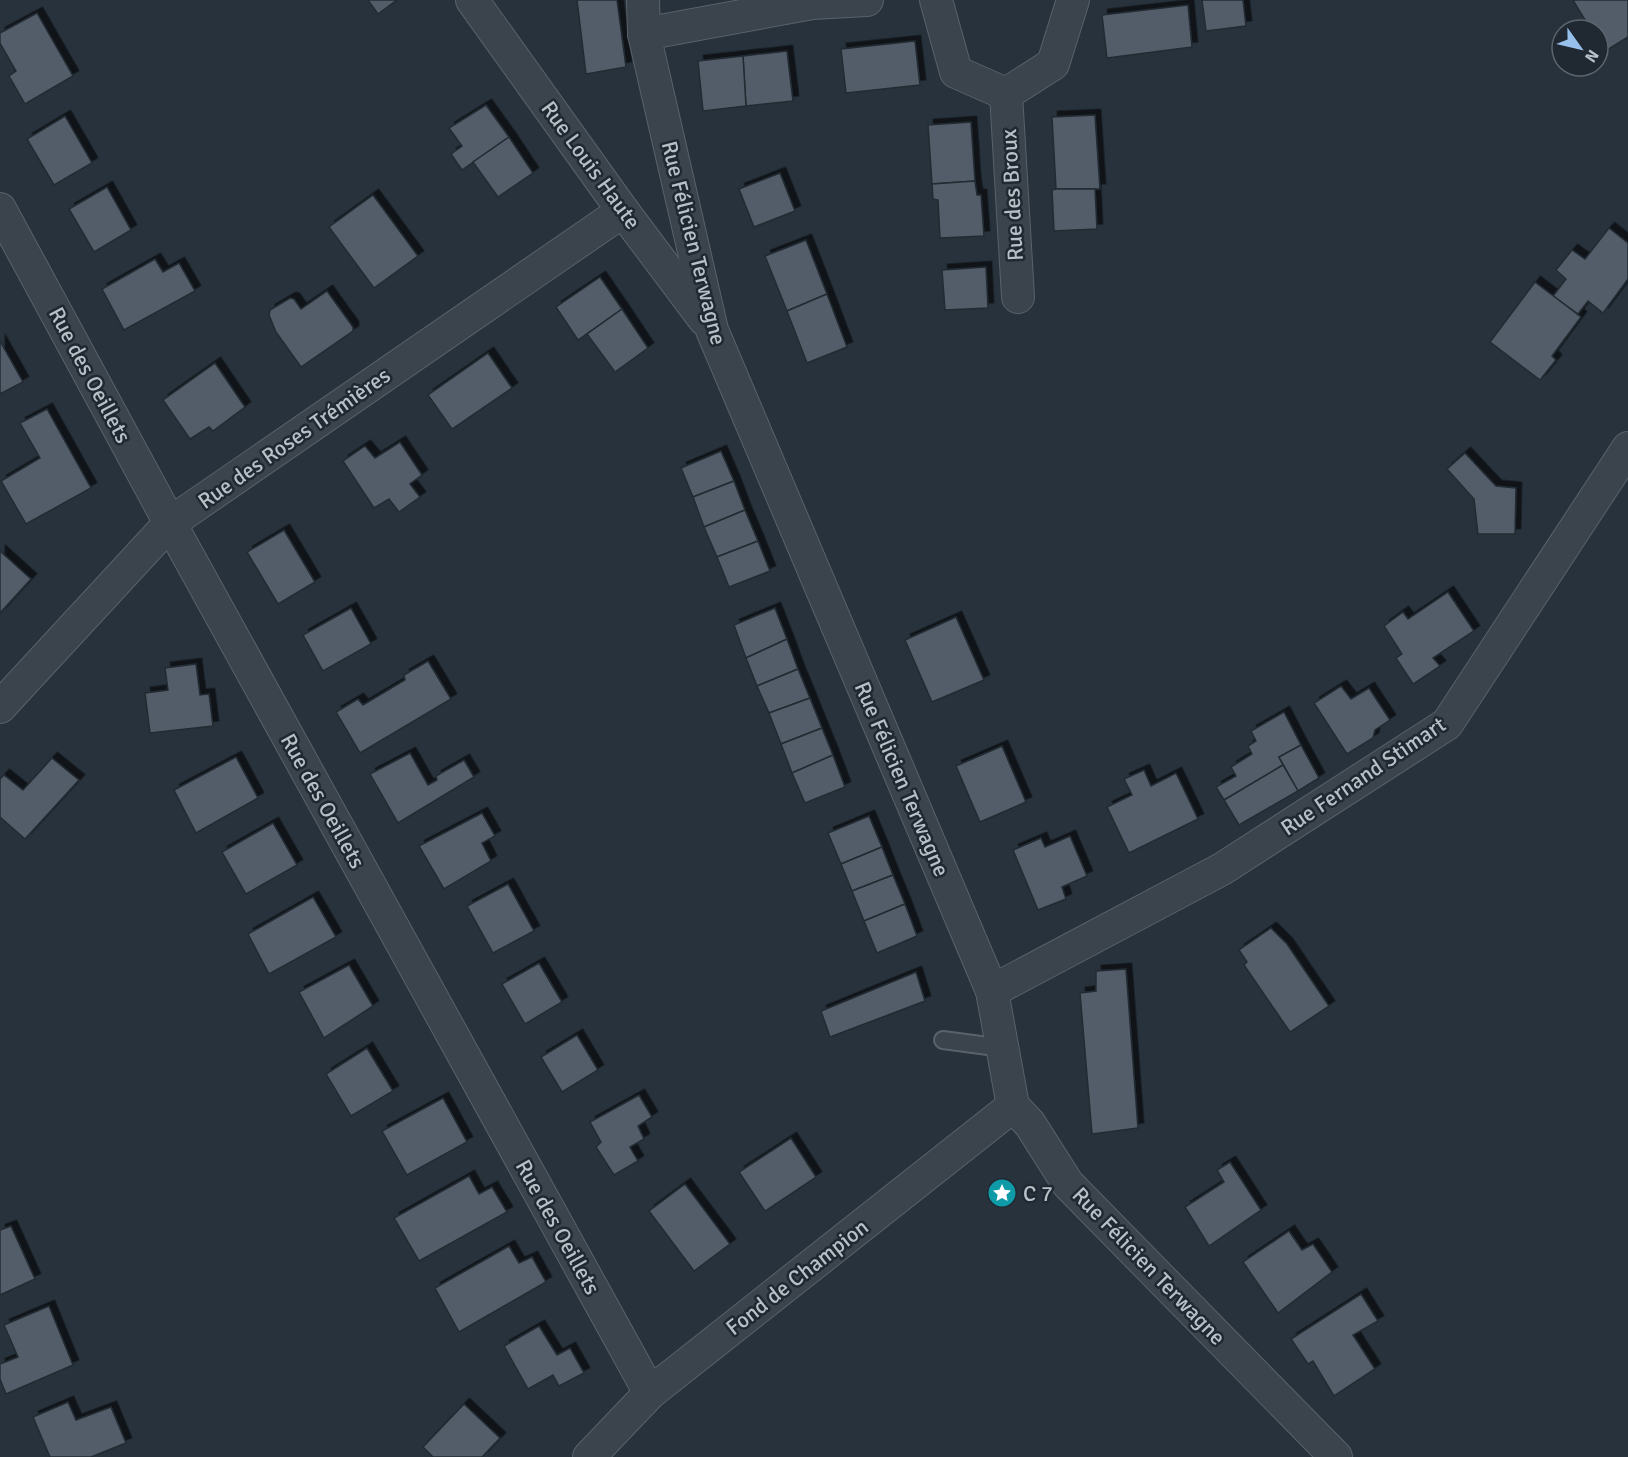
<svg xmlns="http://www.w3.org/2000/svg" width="1628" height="1457" font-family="Signika,sans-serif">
  <defs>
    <filter id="shadow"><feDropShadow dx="5.5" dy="-5.5" stdDeviation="0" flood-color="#0009"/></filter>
  </defs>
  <rect width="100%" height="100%" fill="#27323c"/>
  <g fill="#535d69" stroke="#222b33" stroke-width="1.5" filter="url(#shadow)">
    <polygon points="368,0 397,0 378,14"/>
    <polygon points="577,0 617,0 626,67 586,74"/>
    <polygon points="1202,0 1243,0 1246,26 1206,31"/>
    <polygon points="1573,0 1628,0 1628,37 1604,52 1598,41 1598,30 1591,30"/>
    <polygon points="1188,5 1192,47 1107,58 1102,15"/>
    <polygon points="37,13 73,76 25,104 9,76 16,71 0,43 0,33"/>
    <polygon points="915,41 920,85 846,93 841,49"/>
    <polygon points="787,51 793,101 746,106 743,56"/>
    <polygon points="743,56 746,106 703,111 698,61"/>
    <polygon points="486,105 509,137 462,170 451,154 462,146 449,128"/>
    <polygon points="1095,115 1100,189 1056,189 1052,117"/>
    <polygon points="65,116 92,163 54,185 27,139"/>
    <polygon points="971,122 975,181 932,184 928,125"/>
    <polygon points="509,137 533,173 498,197 473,162"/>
    <polygon points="780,173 795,211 754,227 739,189"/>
    <polygon points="975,181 977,195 981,195 984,236 940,238 938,200 933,199 932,184"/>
    <polygon points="107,187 131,230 94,252 69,209"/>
    <polygon points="1056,189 1095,189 1097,229 1054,231 1052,190"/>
    <polygon points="373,195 418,256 374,288 329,227"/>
    <polygon points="1609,228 1628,243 1628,279 1603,313 1588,301 1578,314 1553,296 1566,279 1556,270 1572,250 1585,259"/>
    <polygon points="806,240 827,294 787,311 765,256"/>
    <polygon points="155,259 163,272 179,263 195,291 124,330 102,289"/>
    <polygon points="986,267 988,308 945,310 942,270"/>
    <polygon points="600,277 622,309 578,340 556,307"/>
    <polygon points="1535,282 1581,317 1552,356 1556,360 1540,380 1490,342"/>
    <polygon points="327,291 353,327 353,331 301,367 276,332 269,315 270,310 290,298 294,299 301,309"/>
    <polygon points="827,294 847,347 807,363 787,311"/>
    <polygon points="622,309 648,348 615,372 587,334"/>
    <polygon points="0,341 23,382 0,394"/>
    <polygon points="488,353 512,388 452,429 428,395"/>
    <polygon points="215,363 245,407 213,431 209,427 190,439 163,400"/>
    <polygon points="47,409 91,488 26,524 1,481 40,458 20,423"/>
    <polygon points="400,442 422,475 410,484 420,497 399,512 389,499 374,508 343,461 365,446 375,458"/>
    <polygon points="721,451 734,481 693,497 681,468"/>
    <polygon points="1465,453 1496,486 1516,488 1515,534 1478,534 1474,499 1447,469"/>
    <polygon points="734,481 745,510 704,527 693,497"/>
    <polygon points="745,510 758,541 717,557 704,527"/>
    <polygon points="284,530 315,582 278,604 247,552"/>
    <polygon points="758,541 770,571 729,587 717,557"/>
    <polygon points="0,551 31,579 0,613"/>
    <polygon points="1448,592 1474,631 1433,658 1440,666 1413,684 1396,658 1402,654 1384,626 1403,612 1408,619"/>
    <polygon points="351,608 371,644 323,671 303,635"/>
    <polygon points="775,608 787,639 746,658 734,625"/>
    <polygon points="956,617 984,680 932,702 905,640"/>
    <polygon points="787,639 798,669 757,686 746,658"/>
    <polygon points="428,661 451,699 360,753 336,712 358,699 363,705 405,680 404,675"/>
    <polygon points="196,664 200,695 209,694 213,726 150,733 145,693 168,690 165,668"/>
    <polygon points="798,669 810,698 769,713 757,686"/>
    <polygon points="1341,686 1351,699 1369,688 1390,720 1375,730 1373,738 1347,754 1314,703"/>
    <polygon points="810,698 822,728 781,744 769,713"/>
    <polygon points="1284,712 1301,745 1279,757 1283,765 1224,800 1216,787 1236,776 1231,767 1252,754 1248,746 1256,741 1251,731"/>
    <polygon points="822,728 833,755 792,773 781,744"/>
    <polygon points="1301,745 1319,778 1298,791 1279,757"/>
    <polygon points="1002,746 1026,802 980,822 956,766"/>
    <polygon points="410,753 428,785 437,780 436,776 464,760 474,777 398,823 370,774"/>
    <polygon points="833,755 845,787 805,803 792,773"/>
    <polygon points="236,757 258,798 196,833 174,790"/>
    <polygon points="52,758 79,780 25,839 0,817 0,779 4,775 23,790"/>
    <polygon points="1283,765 1298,791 1239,825 1224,800"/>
    <polygon points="1144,770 1151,786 1176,773 1198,819 1129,853 1107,807 1132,795 1124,779"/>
    <polygon points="482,813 495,836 482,843 491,861 444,889 419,846"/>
    <polygon points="869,816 882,847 841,864 828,833"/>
    <polygon points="273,823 297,865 246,894 222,852"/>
    <polygon points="1070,836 1087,876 1062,887 1066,899 1038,910 1013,850 1041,838 1045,847"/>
    <polygon points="882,847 893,875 852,891 841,864"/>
    <polygon points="893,875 905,904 864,921 852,891"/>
    <polygon points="508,884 534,931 493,953 467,906"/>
    <polygon points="313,897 336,937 269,974 248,934"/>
    <polygon points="905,904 917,936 877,953 864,921"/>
    <polygon points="1271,928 1287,944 1329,1006 1290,1032 1244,965 1247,962 1239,950"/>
    <polygon points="539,963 562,1002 525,1024 502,984"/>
    <polygon points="349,965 373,1006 324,1038 299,992"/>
    <polygon points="1126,969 1138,1128 1092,1134 1080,993 1096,991 1096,971"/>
    <polygon points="916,972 925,1001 830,1037 821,1011"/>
    <polygon points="577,1035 598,1070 562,1092 541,1057"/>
    <polygon points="367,1048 393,1091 351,1116 326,1074"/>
    <polygon points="639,1095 652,1117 638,1126 644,1139 630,1147 638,1161 614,1175 596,1147 601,1142 590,1122"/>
    <polygon points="443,1098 467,1142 407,1175 382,1131"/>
    <polygon points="791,1138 816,1177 765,1211 739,1172"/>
    <polygon points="1230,1162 1261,1210 1209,1246 1185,1207 1224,1182 1217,1170"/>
    <polygon points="469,1176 479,1194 492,1187 507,1212 419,1261 394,1218"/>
    <polygon points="685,1184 730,1244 694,1271 649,1211"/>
    <polygon points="11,1226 35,1279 0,1295 0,1230"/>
    <polygon points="1289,1231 1302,1250 1313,1244 1332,1272 1278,1313 1243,1262"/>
    <polygon points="509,1246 519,1263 532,1257 546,1282 459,1332 435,1288"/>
    <polygon points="1361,1294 1378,1321 1353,1335 1375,1369 1334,1396 1313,1361 1308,1364 1291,1339"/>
    <polygon points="49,1306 73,1365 6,1394 0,1379 0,1364 18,1357 4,1325"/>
    <polygon points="539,1326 557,1355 570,1348 584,1373 559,1386 553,1375 528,1389 504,1346"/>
    <polygon points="68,1402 76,1420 111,1407 126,1443 91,1457 50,1457 33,1417"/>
    <polygon points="464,1404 500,1438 482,1457 433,1457 423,1447"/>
  </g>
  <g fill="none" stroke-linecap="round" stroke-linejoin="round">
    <g stroke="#59626a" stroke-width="20">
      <polyline id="lane" points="943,1040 1003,1048"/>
    </g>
    <g stroke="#59626a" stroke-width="34">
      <g id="street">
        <polyline points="472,0 623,211 704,319"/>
        <polyline points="643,0 644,34 712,330 992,991 1013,1106 1030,1124 1068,1184 1336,1457"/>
        <polyline points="936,0 956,72 1006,94 1053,64 1073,0"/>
        <polyline points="644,34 812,3 867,0"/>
        <polyline points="1006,94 1018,297"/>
        <polyline points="0,209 170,523 650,1393"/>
        <polyline points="0,707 170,523 623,211"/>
        <polyline points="992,991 1222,869 1447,724 1628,448"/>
        <polyline points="589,1457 650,1393 1013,1106"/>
      </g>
    </g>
    <use href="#lane" stroke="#3b444c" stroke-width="16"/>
    <use href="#street" stroke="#3b444c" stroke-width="32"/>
  </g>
  <defs>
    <g id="sight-disc" transform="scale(1.5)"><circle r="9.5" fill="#0f9aa8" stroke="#202931"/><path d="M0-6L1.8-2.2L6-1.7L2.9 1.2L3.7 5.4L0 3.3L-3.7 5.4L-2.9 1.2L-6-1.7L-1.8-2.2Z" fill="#fff"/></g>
  </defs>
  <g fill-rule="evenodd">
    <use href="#sight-disc" x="1002" y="1193"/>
  </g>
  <g text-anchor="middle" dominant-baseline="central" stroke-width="5" stroke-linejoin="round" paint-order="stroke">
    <g font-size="22" fill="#b7bfc7" stroke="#202931">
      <text transform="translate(591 165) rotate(54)">Rue Louis Haute</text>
      <text transform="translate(1012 195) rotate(-93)">Rue des Broux</text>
      <text transform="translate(694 243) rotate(76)">Rue Félicien Terwagne</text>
      <text transform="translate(90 375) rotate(62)">Rue des Oeillets</text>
      <text transform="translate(294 438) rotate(-35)">Rue des Roses Trémières</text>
      <text transform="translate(1363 776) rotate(-34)">Rue Fernand Stimart</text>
      <text transform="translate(902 779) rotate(67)">Rue Félicien Terwagne</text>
      <text transform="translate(323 801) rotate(61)">Rue des Oeillets</text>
      <text transform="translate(558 1227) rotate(61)">Rue des Oeillets</text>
      <text transform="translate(1149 1266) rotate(46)">Rue Félicien Terwagne</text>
      <text transform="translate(797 1277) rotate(-38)">Fond de Champion</text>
    </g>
    <g font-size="22" fill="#b7bfc7" stroke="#202931" text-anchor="start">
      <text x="1023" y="1193">C 7</text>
    </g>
  </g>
  <g transform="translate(1580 48) rotate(124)"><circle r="28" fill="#202931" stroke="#5c656d" stroke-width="1.5"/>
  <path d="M0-4.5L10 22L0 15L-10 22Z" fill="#97c0ec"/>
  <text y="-9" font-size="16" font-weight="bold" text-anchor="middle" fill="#b7bfc7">N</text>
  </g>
</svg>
